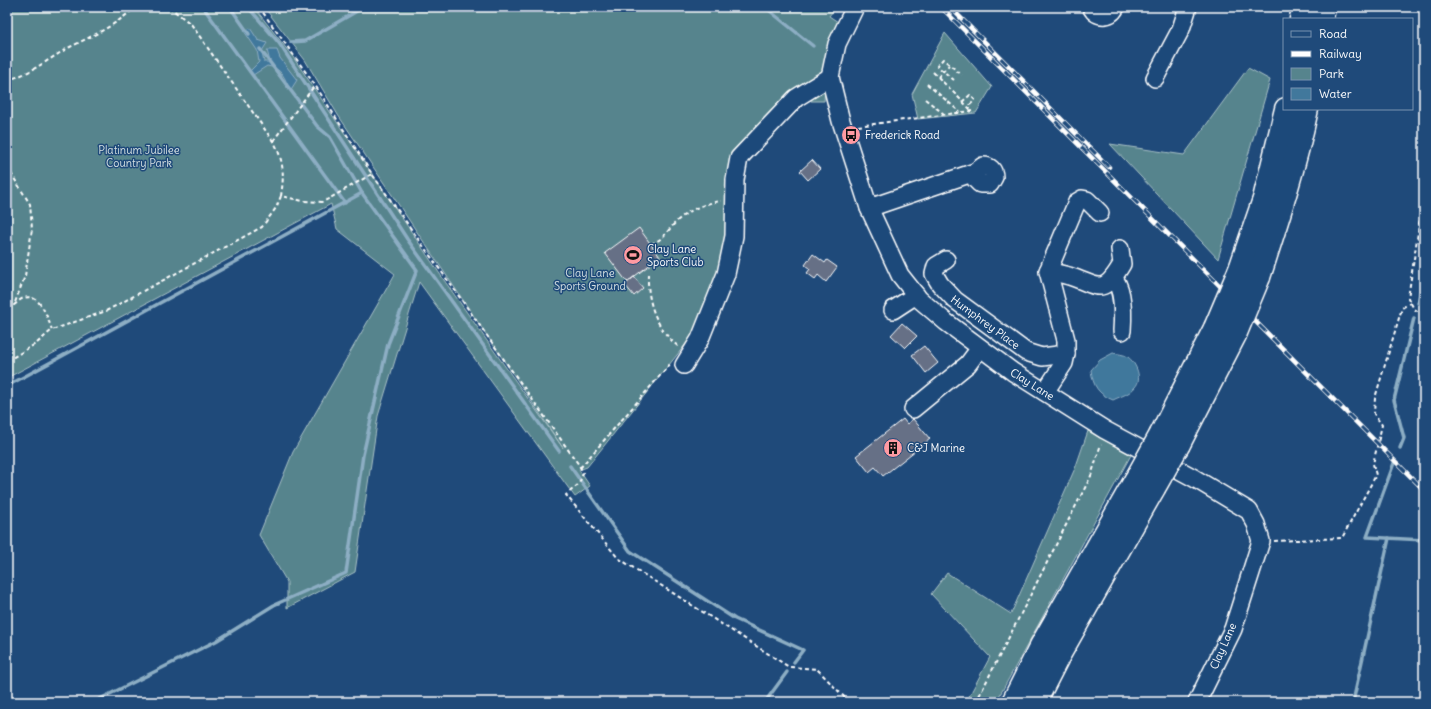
<svg xmlns="http://www.w3.org/2000/svg" width="1431" height="709" font-family="Delius,sans-serif">
  <rect width="100%" height="100%" fill="#1f4a7a"/>
  <filter id="ink" filterUnits="userSpaceOnUse"><feTurbulence type="fractalNoise" baseFrequency=".025" numOctaves="2"/><feDisplacementMap in="SourceGraphic" scale="8" xChannelSelector="R" yChannelSelector="G"/><feConvolveMatrix kernelMatrix="1 2 1 2 8 2 1 2 1" color-interpolation-filters="sRGB"/></filter>
  <g filter="url(#ink)">
    <g fill="#56848d" stroke="#aac2c6">
      <polygon points="7,7 254,7 293,57 446,283 563,448 338,115 305,60 264,7 836,7 829,16 838,22 828,45 824,101 811,101 808,85 793,91 771,111 732,153 727,173 726,190 728,235 721,276 703,317 689,340 587,467 579,470 590,486 575,497 419,282 378,416 355,572 287,608 287,582 259,535 293,452 395,274 337,229 331,204 7,378"/>
      <polygon points="945,33 992,87 976,113 918,119 912,94"/>
      <polygon points="1248,68 1270,80 1218,259 1110,144 1184,155"/>
      <polygon points="1088,431 1131,455 996,702 966,702 990,657 931,594 947,573 1011,614 1076,466"/>
    </g>
    <g fill="#41789c" stroke="#8daec4">
      <path d="M250 28 258 40 267 43 262 51 264 62H270L267 50H277L280 58 297 80 290 91C285 78 282 68 267 66L253 75 250 71 259 62 257 50 244 31Z"/>
      <path d="M1113 353C1117 354 1124 354 1128 357 1136 363 1143 379 1135 387 1130 394 1121 396 1113 400 1098 394 1093 386 1091 370L1100 360Z"/>
    </g>
    <g fill="none" stroke-linecap="round" stroke-linejoin="round">
      <g stroke="#8daec4" stroke-width="3.5">
        <polyline points="203,7 345,203"/>
        <polyline points="230,7 249,34"/>
        <polyline points="248,7 279,43 407,239 559,451"/>
        <polyline points="765,7 813,46"/>
        <polyline points="291,42 305,41 364,7"/>
        <polyline points="1418,303 1424,275"/>
        <polyline points="7,386 362,193"/>
        <polyline points="1400,448 1404,438 1394,400 1414,318"/>
        <polyline points="1394,463 1367,537 1424,540"/>
        <polyline points="570,466 630,551 735,619 803,650 794,662"/>
        <polyline points="94,702 216,641 274,605 346,573 363,455 388,344 417,270 362,193 330,137 317,126 260,49"/>
        <polyline points="765,702 787,672"/>
        <polyline points="1353,702 1389,538"/>
      </g>
    </g>
    <g fill="#666f86" stroke="#fff">
      <polygon points="812,160 820,169 808,180 800,171"/>
      <polygon points="639,228 660,257 627,282 605,253"/>
      <polygon points="813,254 825,263 827,260 837,267 826,282 818,275 815,279 807,273 810,269 805,265"/>
      <polygon points="634,277 643,288 634,296 625,285"/>
      <polygon points="902,323 917,336 905,348 891,335"/>
      <polygon points="924,346 938,363 926,373 912,355"/>
      <polygon points="903,419 907,424 913,419 930,439 883,476 875,467 869,472 856,456"/>
    </g>
    <g fill="none" stroke-linecap="round" stroke-linejoin="round">
      <g stroke="#fff" stroke-width="20">
        <g id="minor">
          <path id="s1" d="M855 7 837 44 830 77 841 121 869 208 900 275 919 299 946 322 1013 372 1105 430 1194 478 1249 511 1256 524 1261 541 1233 629 1197 702"/>
          <path d="M1091 7C1097 18 1110 18 1116 7"/>
          <polyline points="1155,78 1181,29 1188,7"/>
          <path d="M869 208 975 172 983 166C990 166 994 170 994 177L990 184H980L975 179V172"/>
          <path id="s2" d="M946 260 936 266 934 274 940 284 955 300 1026 352 1042 357 1066 354"/>
          <path d="M1048 271C1055 273 1062 274 1069 276 1098 285 1102 298 1122 264L1120 249"/>
          <path d="M1113 278C1124 288 1123 317 1122 331"/>
          <polyline points="893,310 916,295"/>
          <polyline points="684,365 700,339 726,274 734,236 735,180 739,158 796,98 830,77"/>
          <polyline points="1045,392 1064,363 1066,354 1066,340 1048,271 1077,202 1082,199 1087,200 1100,213"/>
          <polyline points="913,409 968,364 980,348"/>
        </g>
      </g>
      <g stroke="#fff" stroke-width="25">
        <g id="highway">
          <polyline points="1301,19 1303,7"/>
          <polyline points="1322,19 1324,7"/>
          <polyline points="1240,269 1264,199 1286,109"/>
          <path d="M1259 277C1277 222 1295 166 1307 109"/>
          <polyline points="1161,434 1215,328"/>
          <polyline points="1179,444 1235,335"/>
          <polyline points="1013,702 1041,646 1136,479"/>
          <polyline points="1035,702 1058,657 1154,488"/>
        </g>
      </g>
      <g stroke="#fff" stroke-width="2" stroke-dasharray="4 3" stroke-linecap="butt">
        <path d="M169 7 191 24 275 144C284 162 284 176 281 196"/>
        <polyline points="259,7 315,85 372,174 579,465 583,473 579,484 566,495 618,558 789,667 817,669 849,702"/>
        <polyline points="933,72 972,111"/>
        <polyline points="938,77 949,65"/>
        <path d="M7 80C31 74 48 59 70 47 92 36 117 25 135 7"/>
        <polyline points="954,80 937,66 943,59 962,75"/>
        <polyline points="927,84 960,112"/>
        <polyline points="925,99 944,114"/>
        <polyline points="962,102 970,95 975,100 968,107"/>
        <polyline points="858,126 972,111"/>
        <polyline points="273,141 315,85"/>
        <path d="M7 167 30 204 32 229 25 276 14 305C17 303 20 299 24 298 40 292 48 319 52 330"/>
        <polyline points="1424,193 1408,298 1414,309 1424,315"/>
        <path d="M651 244C663 240 668 230 676 222 688 210 705 203 721 201"/>
        <path d="M648 274C647 302 656 329 679 347"/>
        <polyline points="7,308 14,305"/>
        <polyline points="7,361 37,343 52,330 106,311 262,227 276,208 281,196 303,201 323,202 372,174"/>
        <polyline points="580,468 671,363"/>
        <polyline points="1274,541 1342,538 1376,475 1373,464 1382,425 1374,414 1375,398 1402,308 1410,303"/>
        <polyline points="976,702 1091,476 1101,444"/>
      </g>
      <use href="#minor" stroke="#1f4a7a" stroke-width="17"/>
      <use href="#highway" stroke="#1f4a7a" stroke-width="22"/>
      <g stroke="#fff" stroke-width="4.5">
        <g id="rail">
          <polyline points="941,7 1424,490"/>
          <polyline points="950,7 1109,167"/>
        </g>
      </g>
      <use href="#rail" stroke="#1f4a7a" stroke-width="3" stroke-dasharray="9" stroke-linecap="butt"/>
      <g stroke="#fff" stroke-width="25" stroke-linecap="butt">
        <g id="highway-bridge">
          <polyline points="1215,328 1240,269"/>
          <polyline points="1235,335 1259,277"/>
          <polyline points="1136,479 1161,434"/>
          <polyline points="1154,488 1179,444"/>
        </g>
      </g>
      <use href="#highway-bridge" stroke="#1f4a7a" stroke-width="22"/>
    </g>
  </g>
  <defs>
    <g id="bus-disc" transform="scale(1)"><circle r="9.5" fill="#ff9aa2" stroke="#1f4a7a"/><path d="M-5-6H5V4H4V6H2V4H-2V6H-4V4H-5ZM-3.5-4V0h7V-4ZM-3.5 1.2v1.5H-2V1.2ZM2 1.2v1.5H3.5V1.2Z" fill="#111"/></g>
    <g id="stadium-disc" transform="scale(1)"><circle r="9.5" fill="#ff9aa2" stroke="#1f4a7a"/><path d="M0-5a6.5 5 0 1 0 0 10a6.5 5 0 1 0 0-10ZM-3.5-1.8h7v3.6h-7Z" fill="#111"/></g>
    <g id="building-disc" transform="scale(1)"><circle r="9.5" fill="#ff9aa2" stroke="#1f4a7a"/><path d="M-4-6H4V6H1V3H-1V6H-4ZM-2.5-4.3h1.7v1.8h-1.7ZM.8-4.3h1.7v1.8H.8ZM-2.5-1h1.7V.8h-1.7ZM.8-1h1.7V.8H.8Z" fill="#111"/></g>
  </defs>
  <g fill-rule="evenodd">
    <use href="#bus-disc" x="851" y="135"/>
    <use href="#stadium-disc" x="633" y="255"/>
    <use href="#building-disc" x="893" y="448"/>
  </g>
  <g text-anchor="middle" dominant-baseline="central" stroke-width="3" stroke-linejoin="round" paint-order="stroke">
    <g font-size="11" fill="#fff" stroke="#1f4a7a" text-anchor="start">
      <text x="865" y="135">Frederick Road</text>
      <text x="647" y="249">Clay Lane<tspan x="647" dy="13">Sports Club</tspan></text>
      <text x="907" y="448">C&amp;J Marine</text>
    </g>
    <g font-size="11" fill="#d5e0e2" stroke="#1f4a7a">
      <text x="139" y="150">Platinum Jubilee<tspan x="139" dy="13">Country Park</tspan></text>
      <text x="590" y="273">Clay Lane<tspan x="590" dy="13">Sports Ground</tspan></text>
    </g>
    <g font-size="11" fill="#fff" stroke="#1f4a7a">
      <text stroke="none"><textPath href="#s2" startOffset="91">Humphrey Place</textPath></text>
      <text stroke="none"><textPath href="#s1" startOffset="458">Clay Lane</textPath></text>
      <text transform="translate(1223 646) rotate(-66)">Clay Lane</text>
    </g>
  </g>
  <rect width="1431" height="709" fill="none" stroke="#1f4a7a" stroke-width="24"/>
  <rect x="12" y="12" width="1407" height="685" fill="none" stroke="#fff" stroke-width="1.5" filter="url(#ink)"/>
  <rect x="1283" y="18" width="130" height="92" fill="#1f4a7a" stroke="#7992af"/>
  <rect x="1291" y="31" width="20" height="6" fill="#1f4a7a" stroke="#7992af"/>
  <text x="1319" y="38" font-size="12" fill="#ffffff">Road</text>
  <rect x="1291" y="51" width="20" height="6" fill="#ffffff" stroke="#7992af"/>
  <text x="1319" y="58" font-size="12" fill="#ffffff">Railway</text>
  <rect x="1291" y="68" width="20" height="12" fill="#56848d" stroke="#7992af"/>
  <text x="1319" y="78" font-size="12" fill="#ffffff">Park</text>
  <rect x="1291" y="88" width="20" height="12" fill="#41789c" stroke="#7992af"/>
  <text x="1319" y="98" font-size="12" fill="#ffffff">Water</text>
</svg>
